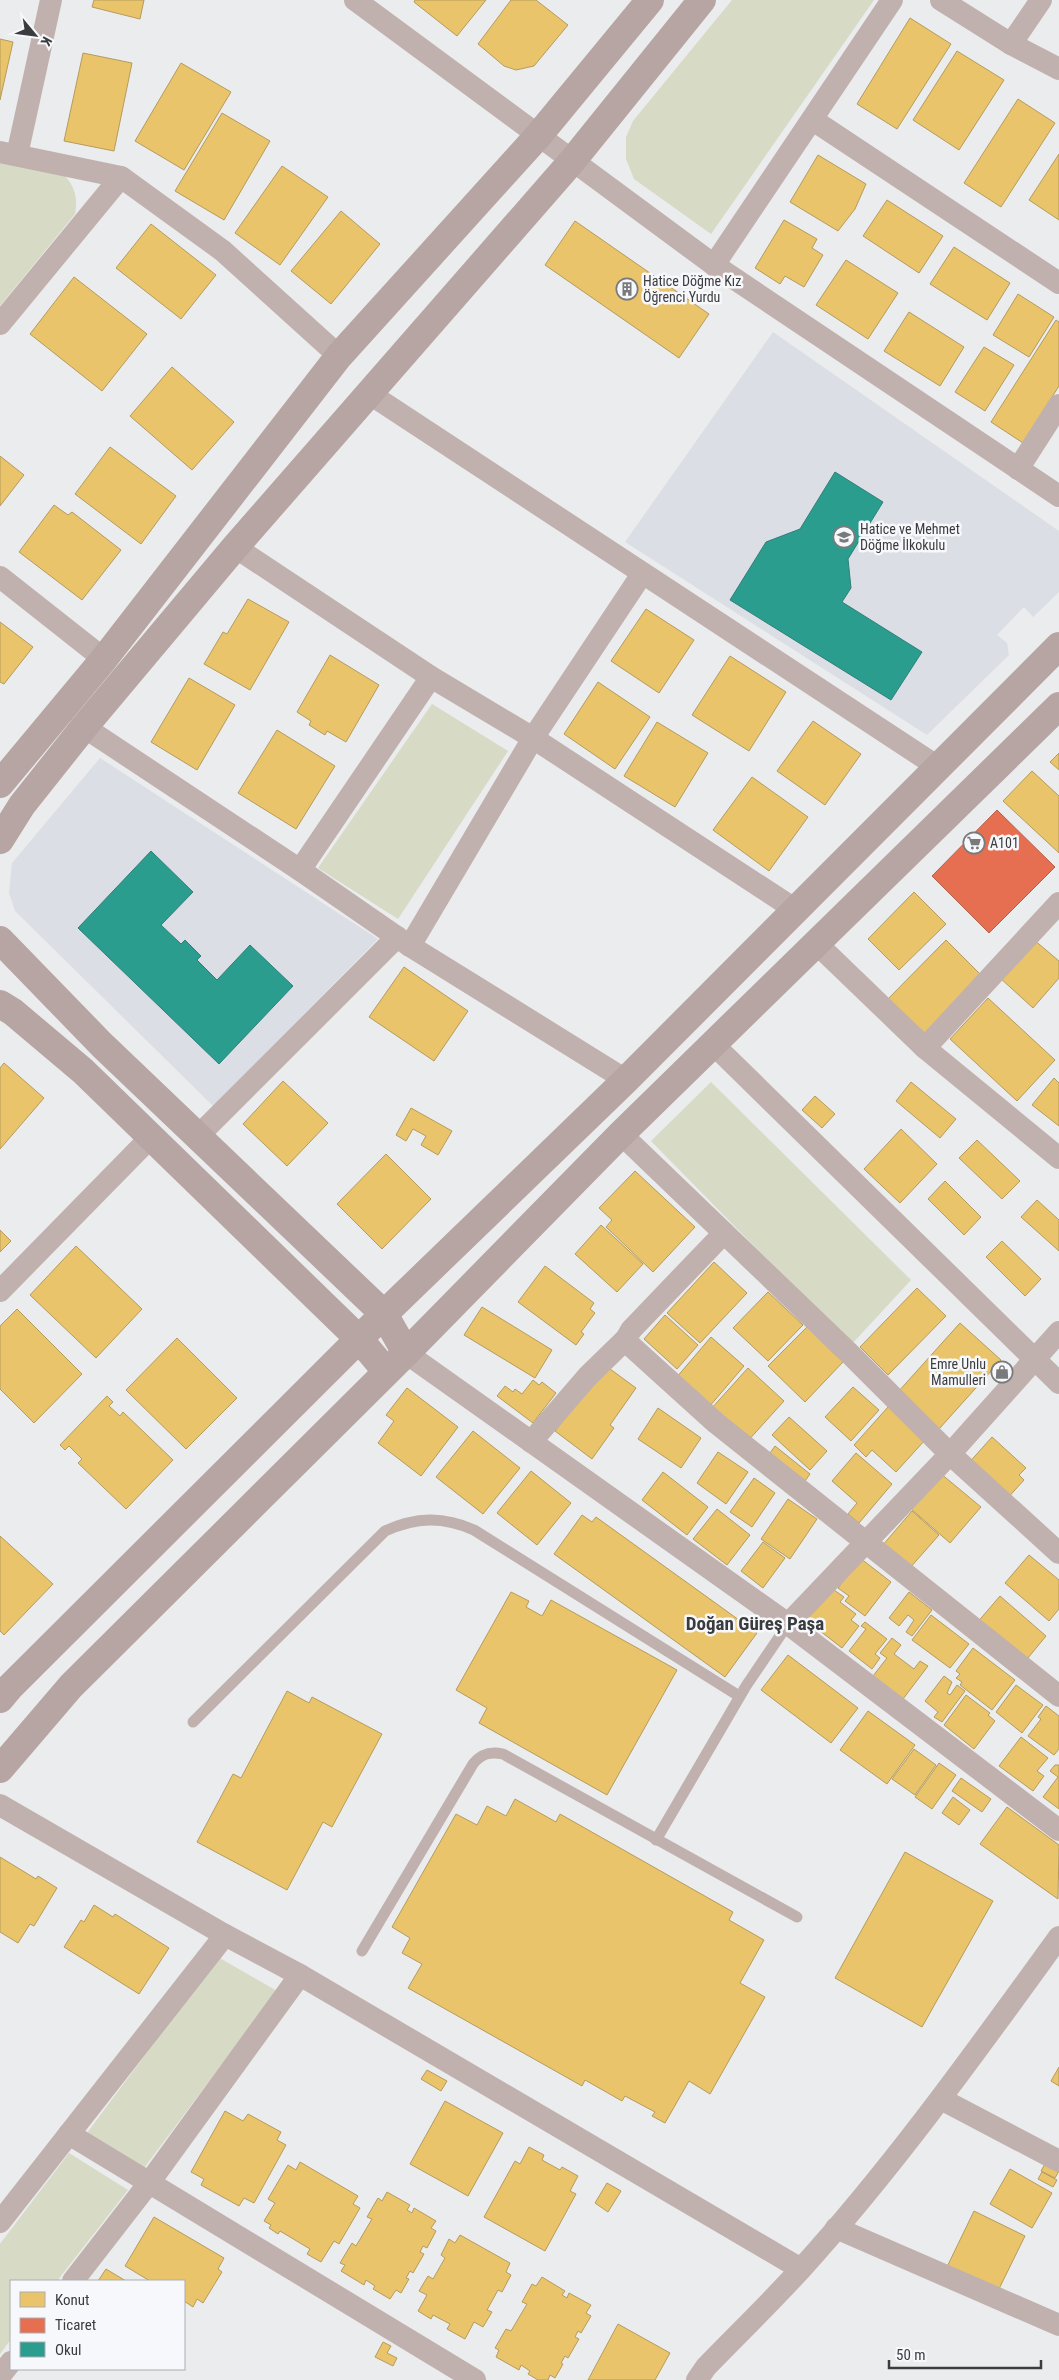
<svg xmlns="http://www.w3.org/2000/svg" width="1059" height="2380" font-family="'Roboto Condensed',sans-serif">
  <rect width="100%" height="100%" fill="#ebeced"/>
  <g fill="#dbdee4">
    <polygon points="773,332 1059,531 1059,592 1033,617 1024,607 997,635 1007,643 1009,655 927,735 625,542"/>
    <polygon points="100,758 378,939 213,1106 15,911 9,893 12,863"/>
  </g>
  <g fill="#d7dac4">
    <polygon points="732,0 874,0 711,234 634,179 626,159 626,137 633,121"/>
    <path d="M0 162 65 176C75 187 78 199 75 214L0 306Z"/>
    <polygon points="432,704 508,751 398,919 318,868"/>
    <polygon points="711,1082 911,1280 851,1345 651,1141"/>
    <polygon points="218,1957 277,1991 144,2168 87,2133"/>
    <polygon points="69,2153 128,2190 57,2281 11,2281 11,2339 0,2354 0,2244"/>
  </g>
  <g fill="#e9c46a" stroke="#b59b5d">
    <polygon points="94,0 144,0 140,19 92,7"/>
    <polygon points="415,0 486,0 457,36 414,2"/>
    <polygon points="511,0 536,0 568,25 534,66 516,70 504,66 478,44"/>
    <polygon points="910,18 951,44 897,129 857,104"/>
    <polygon points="0,39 13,42 0,100"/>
    <polygon points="957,51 1004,80 959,150 913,120"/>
    <polygon points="83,53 132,63 114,151 64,141"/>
    <polygon points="181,63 231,92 184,170 135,141"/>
    <polygon points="1018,99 1055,123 1001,207 964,183"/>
    <polygon points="222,113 270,141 224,220 175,191"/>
    <polygon points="1059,154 1059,220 1029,200"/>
    <polygon points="818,155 866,184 855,209 838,231 790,202"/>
    <polygon points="282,166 328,197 280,265 235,233"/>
    <polygon points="887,200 943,236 919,273 863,236"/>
    <polygon points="341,211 380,244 331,304 291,271"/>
    <polygon points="784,220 817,239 812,248 823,255 804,287 785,276 780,284 755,268"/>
    <polygon points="575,221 709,314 679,358 545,265"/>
    <polygon points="151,224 216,275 181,319 116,268"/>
    <polygon points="954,247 1010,283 987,320 930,284"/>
    <polygon points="846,260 898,293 868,339 816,305"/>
    <polygon points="74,277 147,334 102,391 30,334"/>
    <polygon points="1018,294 1054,317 1029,357 993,335"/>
    <polygon points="909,312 964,347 940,386 884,351"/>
    <polygon points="1056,320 1059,322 1059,386 1023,443 991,422"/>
    <polygon points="984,347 1014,365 985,411 955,392"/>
    <polygon points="172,367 234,422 192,470 130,416"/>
    <polygon points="110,447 176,496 141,544 75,494"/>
    <polygon points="0,456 24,475 0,506"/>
    <polygon points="54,505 68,515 72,512 121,550 82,600 19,552"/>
    <polygon points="248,599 289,622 250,690 204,664 223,632 227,634"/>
    <polygon points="646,609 694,640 659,693 611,661"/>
    <polygon points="0,622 33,647 4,684 0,682"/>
    <polygon points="330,655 379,685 346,742 327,731 325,735 309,725 311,721 297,712"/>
    <polygon points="730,656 786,692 749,751 692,715"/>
    <polygon points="189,678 235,705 197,770 151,742"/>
    <polygon points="598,682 650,717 615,769 564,734"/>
    <polygon points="813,721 861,754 825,805 777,771"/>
    <polygon points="657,722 708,753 675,807 624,776"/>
    <polygon points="277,730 335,766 296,829 238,793"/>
    <polygon points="1059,753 1059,770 1050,762"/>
    <polygon points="1032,771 1059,796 1059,853 1003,801"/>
    <polygon points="752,777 808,817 769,871 713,830"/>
    <polygon points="914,892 946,924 899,970 868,939"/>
    <polygon points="1033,939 1059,961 1059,978 1033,1008 999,977"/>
    <polygon points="946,940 982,976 922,1036 886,1001"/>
    <polygon points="404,967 468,1011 434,1061 369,1017"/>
    <polygon points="988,998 1055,1060 1017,1101 950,1039"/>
    <polygon points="4,1063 44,1098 0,1149 0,1068"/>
    <polygon points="1054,1078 1059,1083 1059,1126 1032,1105"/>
    <polygon points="283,1081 328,1123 287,1166 243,1124"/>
    <polygon points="911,1082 956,1119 940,1138 896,1101"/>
    <polygon points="815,1096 835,1114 822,1128 802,1110"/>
    <polygon points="411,1108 452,1131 438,1155 421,1145 426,1136 413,1129 406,1141 396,1135"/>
    <polygon points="901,1129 937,1164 900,1203 864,1169"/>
    <polygon points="977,1140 1020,1181 1002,1199 959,1158"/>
    <polygon points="386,1154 431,1199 382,1249 337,1204"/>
    <polygon points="635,1171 695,1227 653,1272 606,1227 612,1220 599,1208"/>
    <polygon points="945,1181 981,1217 964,1235 928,1199"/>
    <polygon points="1037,1200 1059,1220 1059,1251 1021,1217"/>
    <polygon points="601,1225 643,1264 617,1292 575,1254"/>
    <polygon points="0,1230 11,1241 0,1252"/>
    <polygon points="1002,1241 1041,1279 1025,1296 986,1257"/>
    <polygon points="76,1246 142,1309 96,1358 30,1295"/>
    <polygon points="714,1262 747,1293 700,1343 667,1313"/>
    <polygon points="545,1266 594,1303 590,1309 595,1313 581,1332 584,1334 576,1345 518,1302"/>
    <polygon points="917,1288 946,1316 888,1375 860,1347"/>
    <polygon points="768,1292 803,1325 768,1361 733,1328"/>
    <polygon points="482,1307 552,1350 535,1378 464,1335"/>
    <polygon points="17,1309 82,1374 34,1423 0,1389 0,1326"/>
    <polygon points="665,1315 698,1345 677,1369 644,1339"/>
    <polygon points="960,1323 1001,1360 939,1429 898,1392"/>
    <polygon points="807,1327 843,1362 805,1402 768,1366"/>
    <polygon points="711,1337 744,1366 709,1407 676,1378"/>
    <polygon points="177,1338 237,1398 186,1449 126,1390"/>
    <polygon points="606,1366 636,1388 610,1425 614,1428 592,1459 555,1431"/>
    <polygon points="748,1368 784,1401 746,1443 710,1410"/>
    <polygon points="533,1380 539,1385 542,1382 556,1393 533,1423 497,1396 505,1386 513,1392 515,1389 522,1394"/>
    <polygon points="853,1387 879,1410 851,1441 825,1417"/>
    <polygon points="407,1388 458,1427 421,1476 378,1443 394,1421 386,1415"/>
    <polygon points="107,1396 113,1402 109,1406 120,1416 123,1412 173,1460 126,1509 78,1463 82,1459 69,1446 65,1450 60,1445"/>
    <polygon points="888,1407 925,1440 896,1472 872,1450 866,1457 854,1445"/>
    <polygon points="658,1408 701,1438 681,1468 638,1439"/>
    <polygon points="789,1417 827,1451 810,1470 772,1435"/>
    <polygon points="473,1431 520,1468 483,1514 436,1477"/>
    <polygon points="992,1437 1026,1468 1019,1475 1024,1480 1005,1501 967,1465"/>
    <polygon points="775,1446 810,1474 805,1481 770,1453"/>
    <polygon points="718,1452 748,1472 726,1504 697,1483"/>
    <polygon points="856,1453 892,1484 859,1523 848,1514 857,1503 832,1481"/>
    <polygon points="531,1471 571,1503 537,1545 497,1513"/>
    <polygon points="663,1472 708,1507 687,1535 642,1500"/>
    <polygon points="940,1473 981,1507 950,1543 910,1508"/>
    <polygon points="754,1478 775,1493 752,1527 730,1512"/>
    <polygon points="788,1499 817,1519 790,1559 761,1539"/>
    <polygon points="717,1509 750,1535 727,1565 693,1539"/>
    <polygon points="912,1511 939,1535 909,1569 882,1546"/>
    <polygon points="582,1515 592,1522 596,1517 757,1633 725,1677 554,1554"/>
    <polygon points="0,1536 53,1584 4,1635 0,1631"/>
    <polygon points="763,1542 785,1558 763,1588 741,1571"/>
    <polygon points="1029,1555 1059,1580 1059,1609 1049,1621 1005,1583"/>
    <polygon points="860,1558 891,1582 865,1616 845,1601 849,1596 838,1588"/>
    <polygon points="834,1590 844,1597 840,1602 856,1614 851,1620 859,1626 842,1648 806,1620"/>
    <polygon points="511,1592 529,1601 526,1607 542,1616 551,1600 677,1670 607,1795 479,1723 487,1708 456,1690"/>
    <polygon points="909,1592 932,1610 912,1636 906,1632 914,1620 908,1615 899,1626 889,1618"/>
    <polygon points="1000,1596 1046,1636 1023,1664 976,1624"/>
    <polygon points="931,1615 969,1644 950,1668 912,1640"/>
    <polygon points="865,1622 887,1639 875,1654 880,1658 872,1669 849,1651 866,1629 861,1626"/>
    <polygon points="892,1638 901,1645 894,1654 914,1669 920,1661 928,1666 903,1699 873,1676 887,1658 880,1653"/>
    <polygon points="973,1648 1015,1680 992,1710 960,1685 962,1682 956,1678 960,1674 956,1671"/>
    <polygon points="788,1655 858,1708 831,1743 761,1690"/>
    <polygon points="944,1676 952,1682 947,1693 950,1695 957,1685 965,1691 942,1722 934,1717 938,1712 925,1701"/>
    <polygon points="1016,1685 1043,1705 1022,1733 996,1712"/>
    <polygon points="287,1691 309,1703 312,1697 382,1734 332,1827 323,1822 287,1890 197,1842 233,1774 241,1778"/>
    <polygon points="966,1695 990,1713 988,1715 995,1721 974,1749 944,1725"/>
    <polygon points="1046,1706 1059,1716 1059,1749 1054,1755 1028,1736 1041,1719 1038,1717"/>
    <polygon points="868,1711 915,1745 887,1784 840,1750"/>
    <polygon points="1021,1737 1048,1758 1037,1771 1044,1776 1033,1791 999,1766"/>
    <polygon points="914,1749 936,1765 915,1795 892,1779"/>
    <polygon points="939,1763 956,1775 932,1809 915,1797"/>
    <polygon points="1055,1765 1059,1765 1059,1809 1043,1797 1058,1777 1050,1771"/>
    <polygon points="961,1778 991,1799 982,1812 952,1791"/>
    <polygon points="953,1797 970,1810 959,1825 942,1813"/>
    <polygon points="515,1799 556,1822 560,1814 733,1912 729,1920 764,1940 740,1983 765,1997 710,2094 689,2081 665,2123 652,2116 655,2112 625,2096 622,2101 585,2080 582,2086 408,1988 422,1964 402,1953 410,1938 392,1927 456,1814 477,1825 487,1806 506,1816"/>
    <polygon points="1007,1807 1059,1845 1058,1899 980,1844"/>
    <polygon points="905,1852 993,1901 922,2027 835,1978"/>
    <polygon points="0,1857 36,1879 38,1876 57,1888 34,1926 30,1924 18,1943 0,1932"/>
    <polygon points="94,1905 113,1917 115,1914 169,1948 139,1994 64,1947 81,1920 84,1922"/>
    <polygon points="1059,2067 1059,2086 1051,2081"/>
    <polygon points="427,2070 447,2081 441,2091 421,2079"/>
    <polygon points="445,2101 503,2133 468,2196 410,2164"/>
    <polygon points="225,2111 243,2121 248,2114 281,2132 277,2140 286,2145 254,2203 244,2198 239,2206 201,2185 204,2179 191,2172"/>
    <polygon points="529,2147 544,2155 542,2160 560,2170 562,2167 578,2176 570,2191 576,2194 545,2251 484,2217 515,2161 520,2164"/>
    <polygon points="300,2162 358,2196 353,2204 360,2208 339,2244 334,2241 321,2262 307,2254 310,2249 280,2231 278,2234 269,2228 271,2225 264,2221 275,2203 268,2199 288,2165 296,2170"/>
    <polygon points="1045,2164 1059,2171 1055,2178 1041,2171"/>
    <polygon points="1010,2169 1052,2193 1032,2228 990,2204"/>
    <polygon points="1042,2172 1057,2180 1053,2187 1038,2179"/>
    <polygon points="607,2183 621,2191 608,2212 595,2203"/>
    <polygon points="387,2192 410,2205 407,2210 412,2213 414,2208 436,2221 431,2228 436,2231 427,2248 423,2246 420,2252 424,2254 413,2273 410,2271 406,2278 409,2279 401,2293 396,2290 390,2299 373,2289 375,2286 366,2280 364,2285 341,2271 345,2265 340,2263 352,2243 356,2246 372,2219 367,2217 378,2198 382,2201"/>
    <polygon points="974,2211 1025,2236 996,2295 945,2271"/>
    <polygon points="154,2217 224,2258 218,2269 222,2272 203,2303 197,2299 193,2307 184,2301 184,2281 150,2281 125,2266"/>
    <polygon points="460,2235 510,2263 506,2272 511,2275 502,2292 498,2290 487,2310 492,2312 483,2327 474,2322 465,2339 447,2329 450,2324 433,2315 431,2319 418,2311 427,2295 419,2291 428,2276 433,2279 445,2258 441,2255 449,2239 455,2243"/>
    <polygon points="106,2269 126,2281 98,2281"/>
    <polygon points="542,2277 565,2291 562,2295 567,2298 569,2293 591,2305 586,2313 591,2316 581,2333 578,2331 575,2337 579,2339 568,2358 565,2356 561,2363 563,2364 555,2378 550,2375 548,2380 538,2380 528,2374 530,2371 521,2365 519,2370 496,2357 499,2350 495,2348 506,2329 511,2331 527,2304 522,2302 532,2284 536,2286"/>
    <polygon points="618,2324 670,2353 655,2380 588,2380"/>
    <polygon points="383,2342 391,2346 387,2353 397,2358 393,2366 375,2357"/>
  </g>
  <polygon fill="#e76f51" stroke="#b4604b" points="997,810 1055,867 989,933 932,876"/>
  <g fill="#2a9d8f" stroke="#2f8077">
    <polygon points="835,472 883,502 848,559 851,588 842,602 922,652 891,700 730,600 766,542 800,529"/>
    <polygon points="151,851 193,892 161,925 181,944 185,940 201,956 197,960 217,980 250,945 293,986 219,1064 78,928"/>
  </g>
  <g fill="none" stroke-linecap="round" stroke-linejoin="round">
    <g stroke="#c0b1af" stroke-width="11">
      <path d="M193 1722 385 1531C416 1517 443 1516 474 1530L739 1696"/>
      <polyline points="656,1840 746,1686 788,1624"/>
      <path d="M362 1951 473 1764C481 1754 490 1751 503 1754L797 1917"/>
    </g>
    <g stroke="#c0b1af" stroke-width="22">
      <polyline points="355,0 714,265 1059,496"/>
      <polyline points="941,0 1011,44 1059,69"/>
      <polyline points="1011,44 1041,0"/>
      <polyline points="813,120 1059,283"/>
      <polyline points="0,152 121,177 223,251 339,356"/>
      <polyline points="17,155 51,0"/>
      <polyline points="714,265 892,0"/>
      <polyline points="0,324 121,177"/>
      <polyline points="370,394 938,767"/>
      <polyline points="1018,469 1059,405"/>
      <polyline points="235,547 431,677 533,738 796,910"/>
      <polyline points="0,577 104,659"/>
      <polyline points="84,727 300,870 410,946 626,1080"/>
      <polyline points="300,870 431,677"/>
      <polyline points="1059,903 925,1048 1059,1158"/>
      <polyline points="816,943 925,1048"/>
      <polyline points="410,946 533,738 642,574"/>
      <polyline points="714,1045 1059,1383"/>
      <polyline points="621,1134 849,1353 950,1454 1059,1553"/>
      <polyline points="198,1136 397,937"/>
      <polyline points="724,1233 631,1330 626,1339 631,1346 716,1423 1059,1696"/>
      <polyline points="0,1291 150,1138"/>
      <polyline points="406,1353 788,1624 1059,1830"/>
      <polyline points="531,1442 588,1376 626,1339"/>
      <polyline points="788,1624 950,1454 1059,1332"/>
      <polyline points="0,1805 225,1935 300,1975 801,2269"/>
      <polyline points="941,2099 1059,2161"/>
      <polyline points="69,2134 475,2380"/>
      <polyline points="0,2222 225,1935"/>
      <polyline points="836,2228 1059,2325"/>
      <polyline points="73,2281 149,2183 300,1975"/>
      <polyline points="0,2376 11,2362"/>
      <path d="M697 2380 706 2367C738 2334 770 2303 801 2269 895 2165 977 2050 1059 1937"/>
    </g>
    <g stroke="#b7a5a3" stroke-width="28">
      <polyline points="0,784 104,659 339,356 538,136 650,0"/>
      <polyline points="0,840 22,805 84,727 235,547 573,160 702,0"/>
      <polyline points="0,940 102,1045 384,1314 406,1353"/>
      <polyline points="0,1004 13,1012 83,1071 360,1340 386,1371"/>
      <polyline points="0,1699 10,1687 384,1314 626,1080 1059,646"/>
      <polyline points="0,1769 71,1686 406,1353 621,1134 1059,706"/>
    </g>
  </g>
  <defs>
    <g id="building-ring" transform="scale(1.125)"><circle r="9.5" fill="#f7f8fc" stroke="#797a7b" stroke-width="1.5"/><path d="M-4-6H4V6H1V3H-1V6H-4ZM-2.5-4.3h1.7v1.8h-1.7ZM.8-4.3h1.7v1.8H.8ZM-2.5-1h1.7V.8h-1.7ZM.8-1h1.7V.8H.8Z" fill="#797a7b"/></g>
    <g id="school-ring" transform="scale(1.125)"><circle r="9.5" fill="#f7f8fc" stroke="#797a7b" stroke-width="1.5"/><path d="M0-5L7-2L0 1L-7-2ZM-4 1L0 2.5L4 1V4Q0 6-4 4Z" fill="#797a7b"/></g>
    <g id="supermarket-ring" transform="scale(1.125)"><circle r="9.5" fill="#f7f8fc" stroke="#797a7b" stroke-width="1.5"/><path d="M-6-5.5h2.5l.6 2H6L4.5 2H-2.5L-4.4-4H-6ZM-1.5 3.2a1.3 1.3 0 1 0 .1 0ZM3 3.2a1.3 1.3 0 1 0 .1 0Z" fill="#797a7b"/></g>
    <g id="shop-ring" transform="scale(1.125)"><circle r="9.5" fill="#f7f8fc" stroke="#797a7b" stroke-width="1.5"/><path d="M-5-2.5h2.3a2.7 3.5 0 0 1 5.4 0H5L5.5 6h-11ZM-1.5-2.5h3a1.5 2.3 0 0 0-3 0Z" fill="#797a7b"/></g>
  </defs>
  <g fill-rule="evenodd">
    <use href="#building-ring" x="627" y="289"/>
    <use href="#school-ring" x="844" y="537"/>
    <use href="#supermarket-ring" x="974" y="843"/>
    <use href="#shop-ring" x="1002" y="1372"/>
  </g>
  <g text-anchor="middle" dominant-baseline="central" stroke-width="5" stroke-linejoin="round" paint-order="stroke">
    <g font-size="14" fill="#3c3c3e" stroke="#f7f8fc" text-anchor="start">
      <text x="643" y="281">Hatice Döğme Kız<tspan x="643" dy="16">Öğrenci Yurdu</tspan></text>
      <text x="860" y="529">Hatice ve Mehmet<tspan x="860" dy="16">Döğme İlkokulu</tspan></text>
      <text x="990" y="843">A101</text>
      <text x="986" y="1364" text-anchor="end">Emre Unlu<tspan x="986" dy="16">Mamulleri</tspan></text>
    </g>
    <g font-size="19" font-weight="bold" fill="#3a3b3d" stroke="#f7f8fc">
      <text x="755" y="1623">Doğan Güreş Paşa</text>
    </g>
  </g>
  <rect x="10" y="2280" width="175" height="90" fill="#f7f8fc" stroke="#acadb0"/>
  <rect x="20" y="2292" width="25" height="15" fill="#e9c46a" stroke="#acadb0"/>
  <text x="55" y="2305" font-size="15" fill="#3c3c3e">Konut</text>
  <rect x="20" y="2318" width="25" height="15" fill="#e76f51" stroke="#acadb0"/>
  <text x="55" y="2330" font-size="15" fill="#3c3c3e">Ticaret</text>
  <rect x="20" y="2342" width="25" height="15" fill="#2a9d8f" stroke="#acadb0"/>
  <text x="55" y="2355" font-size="15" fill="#3c3c3e">Okul</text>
  <g transform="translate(35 35) rotate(119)" stroke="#f7f8fc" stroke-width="4" paint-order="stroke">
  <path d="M0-4L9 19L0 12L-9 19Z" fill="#3c3c3e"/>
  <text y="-8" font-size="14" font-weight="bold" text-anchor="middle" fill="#3c3c3e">K</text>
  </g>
  <path d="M889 2360v8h152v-8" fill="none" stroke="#3c3c3e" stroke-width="2.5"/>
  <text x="896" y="2360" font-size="15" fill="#3c3c3e" stroke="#f7f8fc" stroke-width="4" paint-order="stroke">50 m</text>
</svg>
